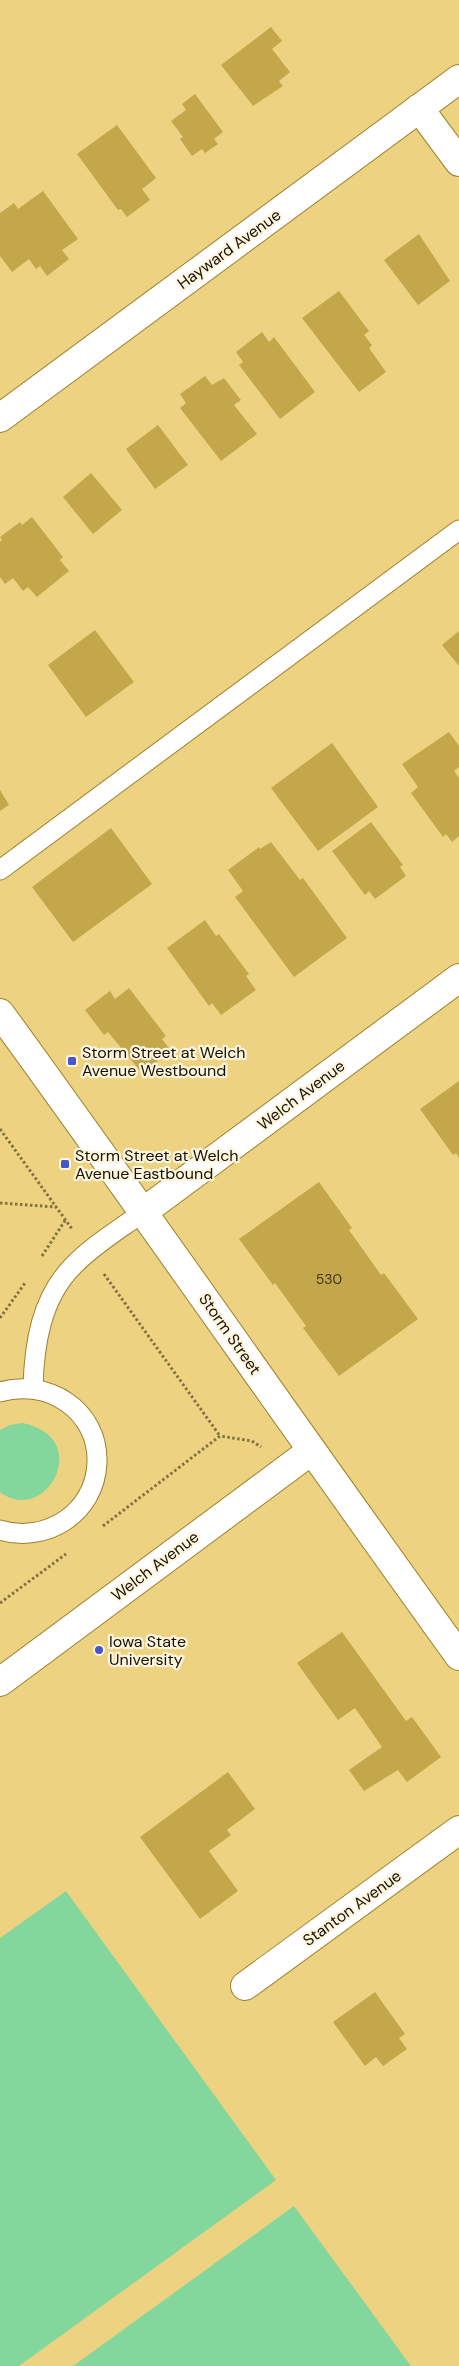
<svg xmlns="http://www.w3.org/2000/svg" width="459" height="2366" font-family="'DM Sans',sans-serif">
  <rect width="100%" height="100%" fill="#edd381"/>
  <g fill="#84d79c">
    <path d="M22 1423C95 1437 46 1527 0 1492V1430L10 1425Z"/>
    <polygon points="66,1891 276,2180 19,2366 0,2366 0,1938"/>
    <polygon points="294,2206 411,2366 73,2366"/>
  </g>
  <g fill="#c4a74a">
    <polygon points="271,27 282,41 272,49 290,72 279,81 283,86 253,106 221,65"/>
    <polygon points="195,94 223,132 214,139 218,144 205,153 202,149 192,156 180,139 183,137 171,121 186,110 182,104"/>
    <polygon points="117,125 156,178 142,189 150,200 127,217 121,209 118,210 77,154"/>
    <polygon points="43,191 78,239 62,250 69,259 47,276 40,266 36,269 29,259 12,272 0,256 0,213 14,203 18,209"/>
    <polygon points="419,234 450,281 418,305 384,260"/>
    <polygon points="339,291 369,331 364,335 372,345 369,348 386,372 359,392 302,318"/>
    <polygon points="262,332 269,342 274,337 315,392 280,419 239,365 243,362 236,352"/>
    <polygon points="205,376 212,385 224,378 241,400 234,405 257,434 221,461 180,408 186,403 180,394"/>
    <polygon points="158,425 188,465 155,489 126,449"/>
    <polygon points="91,473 122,510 93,534 63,497"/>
    <polygon points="32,517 63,557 60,560 69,571 37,597 28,587 23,591 13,578 5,584 0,577 0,542 2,540 0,537 20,522 22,525"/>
    <polygon points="95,630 134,682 86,717 48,665"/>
    <polygon points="459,631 459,666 442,645"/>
    <polygon points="449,732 459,746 459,767 454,771 459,778 459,836 452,842 446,834 443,837 411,793 418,787 402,764"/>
    <polygon points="332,743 378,807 318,851 271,788"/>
    <polygon points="0,790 9,805 0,811"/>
    <polygon points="371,822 403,865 400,867 406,876 375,899 369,891 365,895 332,851"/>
    <polygon points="111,828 152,884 73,942 32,887"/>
    <polygon points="271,842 300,880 303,878 347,938 294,977 235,897 243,891 228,870 259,847 260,849"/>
    <polygon points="205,920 216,936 219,934 249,974 246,976 256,990 221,1015 212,1003 209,1006 167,948"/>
    <polygon points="129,988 166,1036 162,1039 171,1051 142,1073 108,1032 104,1035 85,1010 110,991 115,999"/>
    <polygon points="459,1081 459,1158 456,1153 453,1155 420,1109"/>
    <polygon points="319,1182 352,1228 349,1230 381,1275 384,1273 418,1319 339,1376 303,1328 306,1326 275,1283 273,1285 239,1239"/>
    <polygon points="342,1632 406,1721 412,1717 441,1757 407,1782 398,1770 364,1791 349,1770 382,1747 355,1708 338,1720 297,1663"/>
    <polygon points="228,1772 255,1809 227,1830 231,1835 209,1851 238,1891 200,1919 140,1837"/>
    <polygon points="375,1992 405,2034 399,2038 407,2049 383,2066 376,2057 365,2066 333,2022"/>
  </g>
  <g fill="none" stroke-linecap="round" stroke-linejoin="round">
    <g stroke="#9c822e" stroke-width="21">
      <g id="service">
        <polyline points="0,870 459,530"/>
        <path d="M33 1388C34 1345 41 1298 73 1266 93 1245 120 1229 143 1212"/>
        <path d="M0 1392C47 1378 99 1410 97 1463 95 1513 46 1544 0 1530"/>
      </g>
    </g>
    <g stroke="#9c822e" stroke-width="30">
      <g id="minor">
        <polyline points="419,108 459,162"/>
        <polyline points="0,418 459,79"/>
        <path d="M0 1013C155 1226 305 1443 459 1656"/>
        <polyline points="143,1212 459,978"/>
        <polyline points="0,1682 311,1451"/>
        <polyline points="245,1986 459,1830"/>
      </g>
    </g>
    <g stroke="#837241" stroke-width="3" stroke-dasharray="2.5 2.5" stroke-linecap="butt">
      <polyline points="0,1129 72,1229"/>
      <polyline points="0,1203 56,1207"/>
      <polyline points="42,1256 66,1219"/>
      <polyline points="104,1274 220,1436"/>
      <polyline points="0,1318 25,1283"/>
      <polyline points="103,1526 220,1436 252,1441 261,1447"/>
      <polyline points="0,1603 66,1554"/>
    </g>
    <use href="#service" stroke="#fff" stroke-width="19"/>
    <use href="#minor" stroke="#fff" stroke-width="28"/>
  </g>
  <g fill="#4657cc" stroke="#fdf5de" stroke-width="2">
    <rect x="67" y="1056" width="10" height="10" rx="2.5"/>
    <rect x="60" y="1159" width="10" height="10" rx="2.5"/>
    <circle cx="99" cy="1650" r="5"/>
  </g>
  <g text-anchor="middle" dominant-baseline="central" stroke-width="4.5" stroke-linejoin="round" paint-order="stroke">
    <g font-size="14" fill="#423512">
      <text x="329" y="1279">530</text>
    </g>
    <g font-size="16" fill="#170f00" stroke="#fdf5de">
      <text transform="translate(229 249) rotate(-36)">Hayward Avenue</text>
      <text transform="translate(301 1095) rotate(-37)">Welch Avenue</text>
      <text transform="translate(230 1334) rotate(55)">Storm Street</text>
      <text transform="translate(155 1566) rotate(-37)">Welch Avenue</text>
      <text transform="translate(352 1908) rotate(-36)">Stanton Avenue</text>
    </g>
    <g font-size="16" fill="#170f00" stroke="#fdf5de" text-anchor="start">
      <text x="82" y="1052">Storm Street at Welch<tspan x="82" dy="18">Avenue Westbound</tspan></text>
      <text x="75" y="1155">Storm Street at Welch<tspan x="75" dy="18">Avenue Eastbound</tspan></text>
      <text x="109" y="1641">Iowa State<tspan x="109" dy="18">University</tspan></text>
    </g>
  </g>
</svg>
